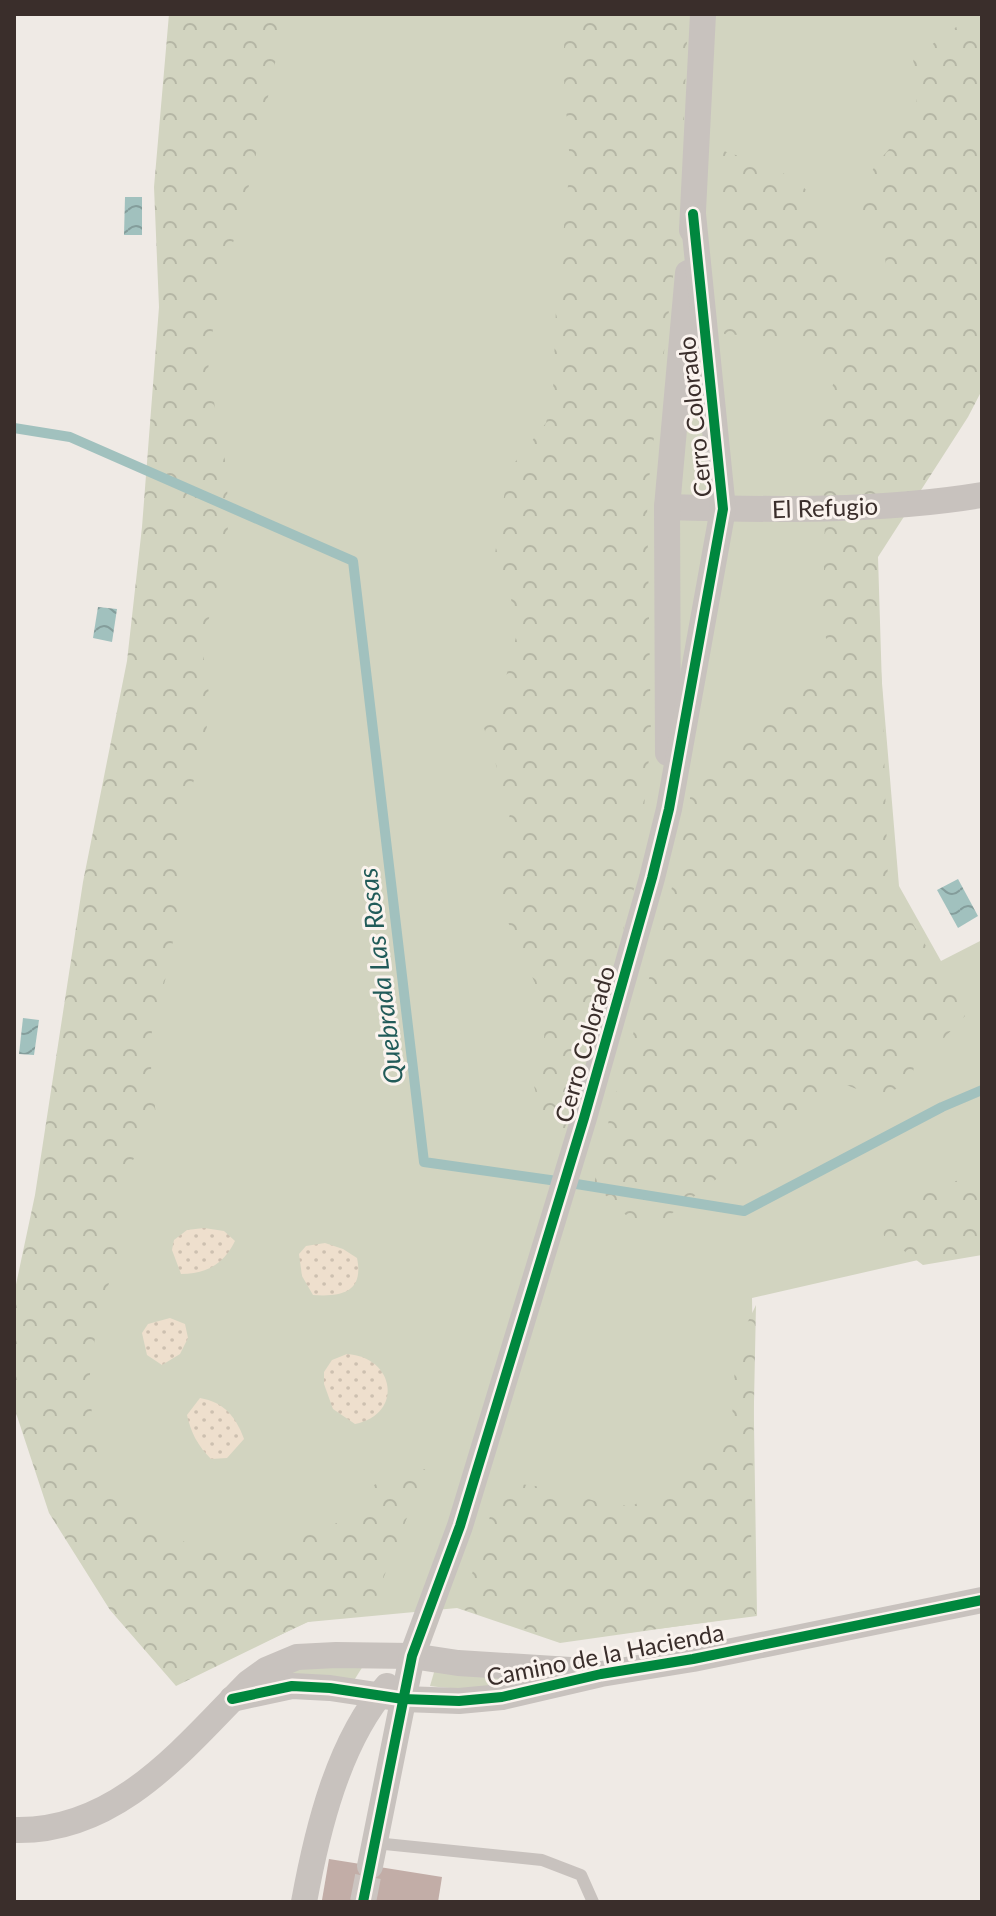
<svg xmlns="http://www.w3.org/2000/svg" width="996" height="1916" font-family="Lato,sans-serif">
  <defs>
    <pattern id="forest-crowns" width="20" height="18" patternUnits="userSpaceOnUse" patternTransform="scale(2)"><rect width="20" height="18" fill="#d2d4c0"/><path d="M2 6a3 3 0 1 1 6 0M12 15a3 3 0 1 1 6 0" fill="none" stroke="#b5b6a5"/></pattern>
    <pattern id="sand-dots" width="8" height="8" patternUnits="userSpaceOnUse" patternTransform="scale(2)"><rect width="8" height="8" fill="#eedfcd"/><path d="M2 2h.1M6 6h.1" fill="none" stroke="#cdc0b0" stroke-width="1.8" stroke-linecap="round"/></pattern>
    <pattern id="water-waves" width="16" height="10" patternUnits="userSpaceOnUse" patternTransform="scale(2)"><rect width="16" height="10" fill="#a1c1be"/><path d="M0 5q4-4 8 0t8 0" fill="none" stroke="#849d9b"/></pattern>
  </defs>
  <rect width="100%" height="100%" fill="#efeae5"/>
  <g fill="#d2d4c0">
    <polygon points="172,14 982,14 871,552 899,886 941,961 982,940 982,1249 927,1258 752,1298 757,1615 560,1643 457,1608 308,1622 176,1683 104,1600 36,1194 129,656 144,526 164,304"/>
    <polygon points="363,1666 353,1682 271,1678 298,1668"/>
    <path d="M435 1669 548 1674C508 1686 471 1692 430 1686Z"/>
  </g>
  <g fill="url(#forest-crowns)">
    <polygon points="169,14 279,14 278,49 251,178 216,304 208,370 227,471 228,542 202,646 210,701 205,741 182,822 179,903 169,966 152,1028 151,1074 156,1115 129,1168 120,1205 120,1255 99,1309 89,1381 94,1436 106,1484 141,1521 193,1546 245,1551 279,1547 325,1527 355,1517 369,1488 388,1477 426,1469 371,1610 307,1622 176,1686 110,1610 49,1513 16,1413 14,1357 14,1294 35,1195 83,882 127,661 142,527 159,307 154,187"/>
    <polygon points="566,14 688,14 680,217 647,496 651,738 637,877 566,1146 539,1104 534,1086 544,1043 545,1006 501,906 503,836 511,811 483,725 498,709 518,629 507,582 495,554 508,471 546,423 553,392 556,307 570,165 563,65"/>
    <path d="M959 14H982V390L968 417 878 557 888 882 929 951 965 995V1016L944 1038 917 1041 912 1082C875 1100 868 1094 833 1079L811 1106 657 1225 633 1222 594 1184 610 1115 664 926 696 769 735 746 758 723 788 685 829 662 823 615 825 511 819 449 826 403 838 371 819 353 769 337 724 334 718 149C750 161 795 169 815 201 826 219 820 238 824 256 830 282 862 295 882 308 886 261 893 250 861 212 863 168 881 163 904 130 907 126 912 120 914 115 920 97 915 75 913 58L959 25Z"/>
    <polygon points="982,1167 982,1255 923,1265 884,1236 879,1210 972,1175"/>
    <polygon points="756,1305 750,1596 757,1616 564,1641 461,1609 502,1478 520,1484 558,1489 604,1504 631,1506 675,1487 715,1454 732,1419 736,1346"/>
  </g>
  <g fill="url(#sand-dots)">
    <path d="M204 1228 224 1231 235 1241C224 1264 206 1274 181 1274L172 1250 174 1240 187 1230Z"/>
    <path d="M325 1243 343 1249 357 1258C364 1292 342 1297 313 1295L302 1276 299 1254 306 1246Z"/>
    <polygon points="170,1318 185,1324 188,1338 180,1354 162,1365 147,1355 142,1333 148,1324"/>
    <path d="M347 1354C395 1357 404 1414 355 1424L333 1409 324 1384V1372L332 1360Z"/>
    <path d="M200 1398C224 1402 236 1417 244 1439L227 1458 211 1459C198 1446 191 1433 187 1415Z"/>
  </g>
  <g fill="url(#water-waves)">
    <polygon points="125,197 142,197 142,235 124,235"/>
    <polygon points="98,607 117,609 112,642 93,638"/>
    <polygon points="958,879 978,916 958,928 937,890"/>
    <polygon points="23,1018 39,1020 34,1055 19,1054"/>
  </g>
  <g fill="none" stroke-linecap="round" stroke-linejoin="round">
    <polyline stroke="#a1c1be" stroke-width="10" points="14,428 70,437 353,561 424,1162 564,1182 744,1211 942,1107 982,1090"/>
  </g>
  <polygon fill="#c2ada7" points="329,1859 442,1877 438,1902 322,1900"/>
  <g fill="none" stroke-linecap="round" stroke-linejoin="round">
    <polyline stroke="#cbc4c0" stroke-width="26" stroke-dasharray="26 13" stroke-linecap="butt" points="363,1902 370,1866"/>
    <polyline stroke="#c8c2be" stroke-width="12" points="375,1843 542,1860 581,1875 593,1902"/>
    <g stroke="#c8c2be" stroke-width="26">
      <polyline points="692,230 703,14"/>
      <path d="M667 507C771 510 879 512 982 495"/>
      <polyline points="668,753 667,507 688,273"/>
      <polyline points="232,1699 292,1686 330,1688 403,1699 459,1701 502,1697 601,1674 693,1659 982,1600"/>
      <path d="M14 1830C116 1833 182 1750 248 1683L266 1670 297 1657 336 1655 412 1656 458 1663 586 1671"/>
      <polyline points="370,1866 412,1656 460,1526 584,1118 652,878 669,809 723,509 693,214"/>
      <path d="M304 1902C317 1831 338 1742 387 1686"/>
    </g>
    <g stroke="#faf3ee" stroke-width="15">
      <g id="cycleway">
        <polyline points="232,1699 292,1686 330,1688 403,1699 459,1701 502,1697 601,1674 693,1659 982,1600"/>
        <polyline points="363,1902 412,1656 460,1526 584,1118 652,878 669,809 723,509 693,214"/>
      </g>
    </g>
    <use href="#cycleway" stroke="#00873e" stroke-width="10"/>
  </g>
  <g text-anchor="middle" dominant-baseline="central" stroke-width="6" stroke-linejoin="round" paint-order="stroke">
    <g font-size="24" fill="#3a2e2b" stroke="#faf3ee">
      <text transform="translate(694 417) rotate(-96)">Cerro Colorado</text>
      <text transform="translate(825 507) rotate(-2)">El Refugio</text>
      <text transform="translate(584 1044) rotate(-74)">Cerro Colorado</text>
      <text transform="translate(605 1654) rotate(-11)">Camino de la Hacienda</text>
    </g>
    <g font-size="26" font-style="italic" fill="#215b59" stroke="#faf3ee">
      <text transform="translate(380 976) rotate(-97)">Quebrada Las Rosas</text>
    </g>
  </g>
  <rect width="996" height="1916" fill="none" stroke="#3a2e2b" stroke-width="32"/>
</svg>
